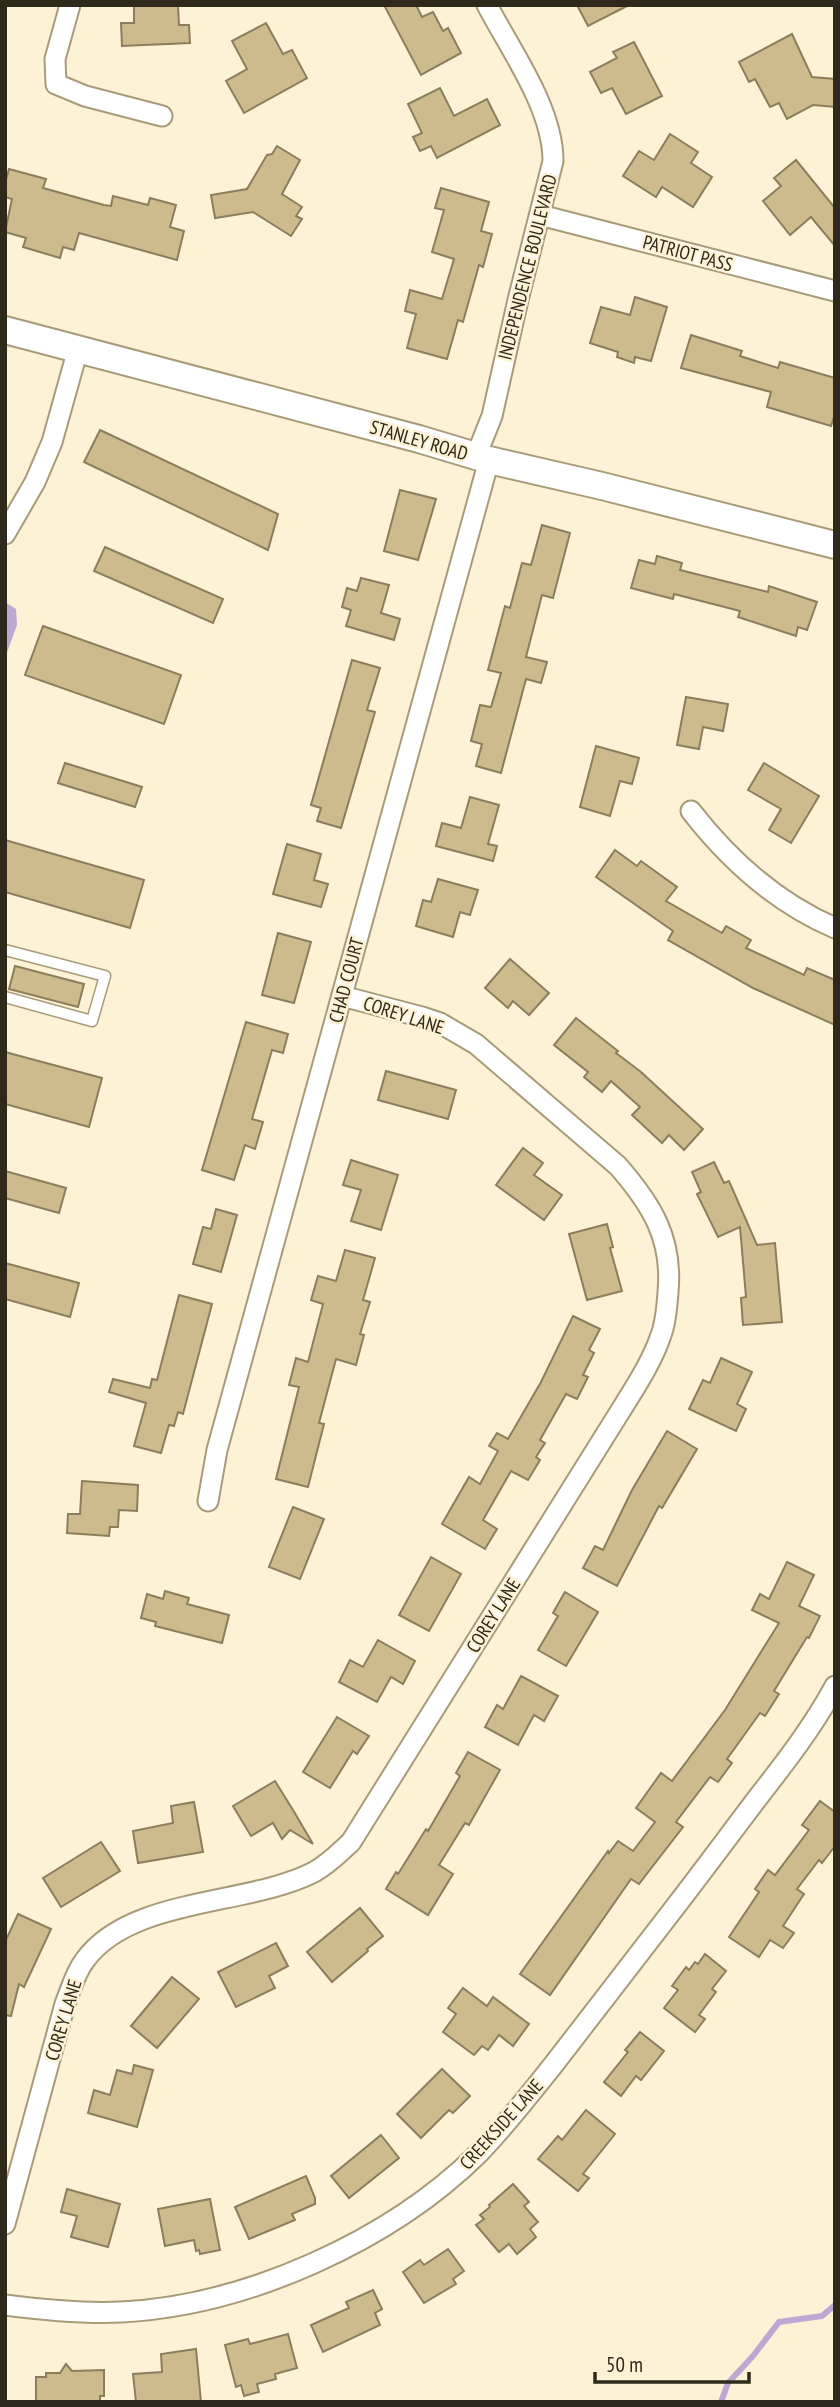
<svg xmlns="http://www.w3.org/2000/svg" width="840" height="2407" font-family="'PT Sans Narrow',sans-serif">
  <rect width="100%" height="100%" fill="#fdf2d5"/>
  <polygon fill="#bda8d3" points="5,602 16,609 17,625 5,658"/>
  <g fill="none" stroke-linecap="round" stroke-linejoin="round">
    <polyline stroke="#bda8d3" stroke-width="6" points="721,2402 728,2383 753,2356 779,2322 822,2316 835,2305"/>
  </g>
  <g fill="#cdbb8d" stroke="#8b7e5d" stroke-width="2">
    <polygon points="134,5 178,5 179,25 189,25 190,43 122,46 121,23 134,23"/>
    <polygon points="384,5 416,5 422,17 433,12 443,31 448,28 461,53 421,75"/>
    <polygon points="577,5 629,5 588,26"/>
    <polygon points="266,23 283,54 292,50 307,78 244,113 226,81 247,69 232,41"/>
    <polygon points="792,34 812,77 835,79 835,107 813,105 787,119 779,103 770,107 755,79 749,82 739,62"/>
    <polygon points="634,42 662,96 626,114 612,88 601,93 590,72 617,58 613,52"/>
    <polygon points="440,88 454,116 487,99 500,125 437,158 431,146 420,151 413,137 422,133 408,104"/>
    <polygon points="670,134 698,152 691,163 712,177 693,207 662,187 656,197 623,176 639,151 654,160"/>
    <polygon points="277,146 300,160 282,194 302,207 296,216 302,219 291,236 253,212 215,218 211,195 247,189 267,155 272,154"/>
    <polygon points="796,160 835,208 835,246 811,217 790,235 763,201 781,186 774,178"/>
    <polygon points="9,169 46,179 43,188 104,205 111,206 113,196 148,205 150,198 176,205 170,227 184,231 177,260 79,233 74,250 63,247 60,258 23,247 26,238 5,232 12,199 5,197 5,183"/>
    <polygon points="441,188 489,202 481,231 492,234 483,267 479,265 463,322 458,320 447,359 407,348 416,314 405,311 410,290 442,299 454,259 432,252 444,210 435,208"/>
    <polygon points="635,297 667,307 651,361 635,357 634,363 617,357 618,352 590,343 601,307 630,315"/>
    <polygon points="691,335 742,351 740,356 778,368 780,362 835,378 835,414 831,426 767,407 771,392 681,368"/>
    <polygon points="100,430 278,514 268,550 84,462"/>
    <polygon points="400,490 436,499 418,560 384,551"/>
    <polygon points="542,525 570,533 553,598 542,595 526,657 547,662 541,683 526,679 501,773 476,766 482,744 471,741 480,705 491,707 501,673 488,670 505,606 510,608 522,563 531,565"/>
    <polygon points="105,547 223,599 213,623 94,571"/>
    <polygon points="657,556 682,563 680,570 768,592 769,586 817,602 807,630 798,627 796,636 738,617 740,611 674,594 673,599 631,588 639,560 655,564"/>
    <polygon points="361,578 389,585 381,613 400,619 394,640 346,626 351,610 342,607 347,588 357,591"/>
    <polygon points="43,626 181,675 164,724 25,675"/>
    <polygon points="352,660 380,668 367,710 375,712 341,828 317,821 321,808 311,805"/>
    <polygon points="686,697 728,704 723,731 703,727 699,749 677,745"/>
    <polygon points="596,746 639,758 632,784 620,781 610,816 580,807"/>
    <polygon points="65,763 142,787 135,807 58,783"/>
    <polygon points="764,763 819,796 791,843 769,830 781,809 748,790"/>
    <polygon points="470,797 499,805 488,844 497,846 493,861 436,846 442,823 461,828"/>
    <polygon points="5,840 144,880 130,928 5,892"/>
    <polygon points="287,844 321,854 314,880 328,884 321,907 273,894"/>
    <polygon points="615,850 637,866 641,861 677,887 666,901 722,933 726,926 751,940 746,948 804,975 807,968 835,980 835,1025 753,988 668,940 673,931 596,877"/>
    <polygon points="438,879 478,890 470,915 460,912 453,937 416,926 423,900 431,902"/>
    <polygon points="278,933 311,942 294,1003 262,995"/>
    <polygon points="510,959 549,993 529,1015 513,1001 508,1008 485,988"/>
    <polygon points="15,966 84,984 78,1007 9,989"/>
    <polygon points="576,1018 618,1051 616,1053 641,1072 703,1129 684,1150 669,1135 662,1143 632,1115 640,1107 611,1081 602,1092 584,1077 588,1072 554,1045"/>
    <polygon points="246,1022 288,1034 283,1053 272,1050 252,1119 263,1122 255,1149 245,1145 234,1180 202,1170"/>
    <polygon points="5,1052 102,1078 89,1127 5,1104"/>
    <polygon points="386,1071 456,1090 448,1119 378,1100"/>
    <polygon points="523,1148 543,1163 534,1175 562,1195 544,1220 496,1185"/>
    <polygon points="351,1160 398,1175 381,1230 351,1221 361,1190 343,1185"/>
    <polygon points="714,1162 724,1183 729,1181 757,1245 775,1243 782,1322 743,1325 741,1298 746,1297 740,1227 718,1237 697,1194 701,1192 692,1172"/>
    <polygon points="5,1171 66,1188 59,1213 5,1198"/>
    <polygon points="216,1209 237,1215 221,1272 193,1264 203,1227 211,1229"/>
    <polygon points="607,1224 613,1247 610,1248 622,1291 587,1300 569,1234"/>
    <polygon points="345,1250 375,1258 363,1300 370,1302 360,1334 364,1335 356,1365 336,1359 319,1423 324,1424 308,1487 276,1479 299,1387 289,1385 296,1358 308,1362 323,1304 311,1300 318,1276 336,1281"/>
    <polygon points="5,1263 79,1283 70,1317 5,1299"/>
    <polygon points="179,1295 212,1304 183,1414 178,1412 174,1426 169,1425 161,1453 134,1446 146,1403 109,1392 113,1379 150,1388 152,1379 157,1380"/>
    <polygon points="573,1316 600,1329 589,1350 594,1353 583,1375 588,1377 577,1399 566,1394 540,1440 545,1443 536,1457 540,1460 528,1480 511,1471 483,1520 497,1529 485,1549 442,1524 469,1477 480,1484 498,1451 489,1446 497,1433 508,1439 541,1382"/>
    <polygon points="721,1358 752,1372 737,1404 746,1409 736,1431 689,1409 703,1380 710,1383"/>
    <polygon points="667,1431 697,1449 662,1508 659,1506 617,1586 583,1568 595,1546 603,1550 632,1490"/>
    <polygon points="82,1481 138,1485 137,1511 119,1510 118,1527 110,1527 109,1536 67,1533 68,1514 80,1514"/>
    <polygon points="293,1507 324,1519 300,1579 269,1567"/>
    <polygon points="431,1557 461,1574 429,1631 399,1615"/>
    <polygon points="787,1562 814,1575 799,1606 820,1616 809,1638 807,1637 774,1691 779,1694 765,1716 760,1713 727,1759 732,1763 718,1782 710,1777 676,1822 683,1827 639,1884 631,1879 550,1995 520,1974 608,1851 609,1853 618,1841 633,1851 655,1822 636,1808 661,1773 672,1781 725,1710 779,1623 752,1610 760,1594 769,1599"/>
    <polygon points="165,1591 189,1598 187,1604 229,1615 222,1643 155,1626 156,1622 141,1618 147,1594 163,1599"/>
    <polygon points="565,1592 598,1612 566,1666 538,1650 558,1616 553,1613"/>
    <polygon points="378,1640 415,1661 403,1684 391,1677 377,1702 339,1682 350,1660 363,1667"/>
    <polygon points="521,1676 558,1696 544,1721 534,1715 518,1745 485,1727 497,1705 503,1709"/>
    <polygon points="337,1717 369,1736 357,1754 353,1751 330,1788 303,1772"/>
    <polygon points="468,1752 500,1770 469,1825 465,1823 439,1865 453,1874 428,1915 386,1889 396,1872 398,1874 426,1829 428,1831 460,1776 456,1773"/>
    <polygon points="275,1781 293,1810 313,1844 290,1830 282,1839 273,1823 251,1836 233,1806"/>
    <polygon points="820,1801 835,1812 835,1846 822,1863 819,1860 797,1889 804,1894 783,1926 794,1933 783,1948 770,1940 759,1957 729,1937 759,1892 755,1889 768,1870 775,1875 809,1830 802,1825"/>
    <polygon points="194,1802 203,1852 138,1863 133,1831 173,1823 171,1806"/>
    <polygon points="101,1842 120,1871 61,1907 43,1878"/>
    <polygon points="360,1908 383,1936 367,1949 368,1951 332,1982 307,1952"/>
    <polygon points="18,1914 51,1929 24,1987 19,1984 11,2016 5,2015 5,1942"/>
    <polygon points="276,1943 288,1966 269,1976 275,1988 236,2007 218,1972"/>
    <polygon points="705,1954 726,1971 712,1989 716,1992 699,2015 705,2019 695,2032 664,2008 678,1990 672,1986 686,1967 689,1970 695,1962 698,1964"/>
    <polygon points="172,1977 199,1999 157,2048 131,2026"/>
    <polygon points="463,1988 487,2006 493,1997 529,2024 513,2046 499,2035 488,2050 482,2046 474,2055 443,2032 456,2014 448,2008"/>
    <polygon points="640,2032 664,2051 641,2080 636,2076 621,2096 604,2082 628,2052 625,2050"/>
    <polygon points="134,2065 153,2070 137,2127 88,2113 94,2090 110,2095 117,2070 132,2074"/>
    <polygon points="442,2069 470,2096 453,2113 449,2110 421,2138 397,2114"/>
    <polygon points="586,2110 615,2134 583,2174 589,2178 578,2191 538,2159 558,2136 562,2140"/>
    <polygon points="381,2135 399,2158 349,2198 331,2176"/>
    <polygon points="306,2176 315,2198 315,2204 292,2214 295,2220 249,2239 235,2207"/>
    <polygon points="513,2184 529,2202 524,2206 538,2222 530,2229 536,2237 517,2254 509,2244 499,2252 476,2225 484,2219 480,2215 490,2207 489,2205"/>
    <polygon points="67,2189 120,2204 108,2247 71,2237 77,2216 61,2212"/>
    <polygon points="210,2199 220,2250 200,2254 199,2250 196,2251 194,2240 165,2246 158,2209"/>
    <polygon points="448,2249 464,2271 453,2279 456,2284 424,2303 403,2272 420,2260 424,2265"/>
    <polygon points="373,2290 382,2309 375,2313 380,2325 323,2352 311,2325 349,2308 346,2302"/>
    <polygon points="288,2334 297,2368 275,2374 276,2379 257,2384 259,2392 244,2396 241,2385 236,2387 225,2345 248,2339 250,2344"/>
    <polygon points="196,2349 201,2402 136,2402 133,2374 162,2372 161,2354"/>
    <polygon points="66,2364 72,2371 104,2370 104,2396 100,2396 100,2402 36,2402 36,2377 46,2377 46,2373 60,2373"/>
  </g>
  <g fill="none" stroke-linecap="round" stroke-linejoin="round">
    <g stroke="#a89b79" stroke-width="13">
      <polyline id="lane" points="5,950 105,976 92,1021 5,997"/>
    </g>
    <g stroke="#a89b79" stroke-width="23">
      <g id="street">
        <polyline points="70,5 55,59 56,84 85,96 162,116"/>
        <polyline points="540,215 835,291"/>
        <path d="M476 456 492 416 518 300 553 161C553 108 511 51 487 5"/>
        <polyline points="5,534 35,482 52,442 78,349"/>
        <path d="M691 811C729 860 777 903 835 928"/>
        <polyline points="208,1501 217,1450 489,460"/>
        <path d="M5 2224 65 2004C71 1989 75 1973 85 1960 131 1897 248 1906 314 1872 329 1864 339 1853 351 1842L626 1402C639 1381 653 1359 661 1335 666 1322 667 1306 668 1292 673 1239 652 1205 618 1166L476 1044 440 1023 422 1017 342 996"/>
        <path d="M5 2305C44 2310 82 2314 121 2312 246 2306 390 2241 479 2153 506 2125 530 2094 554 2064 590 2018 626 1971 662 1924 694 1883 725 1841 756 1800 784 1764 813 1727 835 1686"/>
      </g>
    </g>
    <g stroke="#a89b79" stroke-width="30">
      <polyline id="secondary" points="5,330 419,439 489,460 602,486 835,545"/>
    </g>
    <use href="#lane" stroke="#fff" stroke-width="10"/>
    <use href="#street" stroke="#fff" stroke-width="19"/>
    <use href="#secondary" stroke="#fff" stroke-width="26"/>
  </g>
  <g text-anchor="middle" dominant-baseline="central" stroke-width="5" stroke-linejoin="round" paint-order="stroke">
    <g font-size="19" fill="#2e291b" stroke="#fdf2d5">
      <text transform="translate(688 253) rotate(15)">PATRIOT PASS</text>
      <text transform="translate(527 267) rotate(-76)">INDEPENDENCE BOULEVARD</text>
      <text transform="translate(419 440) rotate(16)">STANLEY ROAD</text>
      <text transform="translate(346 980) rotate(-75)">CHAD COURT</text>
      <text transform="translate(404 1015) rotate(18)">COREY LANE</text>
      <text transform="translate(493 1615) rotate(-58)">COREY LANE</text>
      <text transform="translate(63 2020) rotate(-73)">COREY LANE</text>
      <text transform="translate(501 2124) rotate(-48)">CREEKSIDE LANE</text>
    </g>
  </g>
  <rect width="840" height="2407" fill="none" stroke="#2e291b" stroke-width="14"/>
  <path d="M595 2372v10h154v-10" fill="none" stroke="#2e291b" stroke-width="3.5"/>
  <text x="606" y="2372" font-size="21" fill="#2e291b" stroke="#fdf2d5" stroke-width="5" paint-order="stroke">50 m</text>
</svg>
